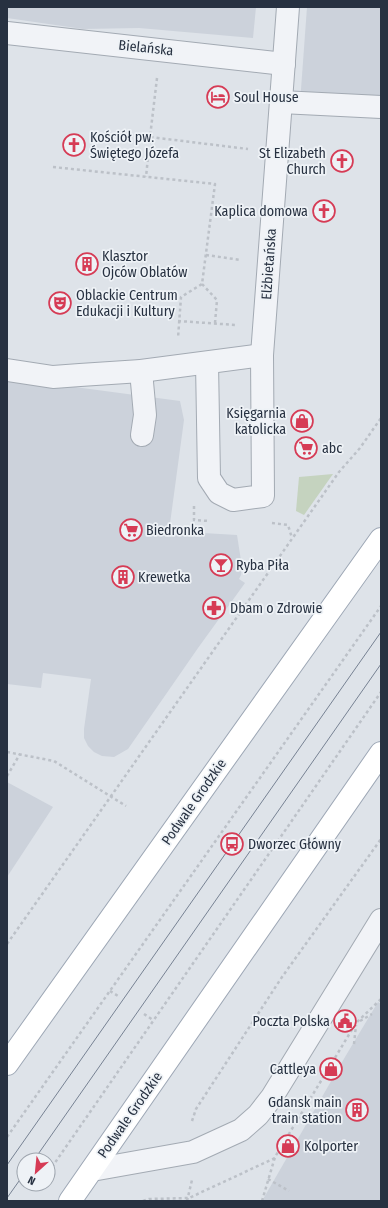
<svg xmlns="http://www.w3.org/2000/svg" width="388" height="1208" font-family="'Fira Sans Condensed',sans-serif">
  <rect width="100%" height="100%" fill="#dee3e9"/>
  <g fill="#ccd2db">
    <polygon points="7,7 256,7 253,38 139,28 83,29 7,18"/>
    <polygon points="307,7 381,7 381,108 300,103"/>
    <polygon points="7,378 180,401 184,420 169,531 237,535 242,567 241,575 239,579 245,583 198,648 128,749 114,757 102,756 94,752 88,746 84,738 84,729 91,679 43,673 41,688 7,684"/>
    <polygon points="7,782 53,807 7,877"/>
    <polygon points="378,1002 381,1004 381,1201 262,1201 345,1057"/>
  </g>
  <polygon fill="#c5d3bf" points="333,474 304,515 296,511 299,477"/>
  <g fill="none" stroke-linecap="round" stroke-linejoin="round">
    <g stroke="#a3aab3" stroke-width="24">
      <g id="minor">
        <polyline points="7,33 284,64"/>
        <polyline points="281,102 381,107"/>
        <polyline points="207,363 209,478 219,493 233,500 263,496 262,355 288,7"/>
        <polyline points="7,370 53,377 80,375 141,371 262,355"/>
        <polyline points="141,371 145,415 142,435"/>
        <polyline points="92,1170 193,1152 241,1130 258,1115 272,1097 381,920"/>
      </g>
    </g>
    <g stroke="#9da7b5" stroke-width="24">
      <g id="major">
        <polyline points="7,1064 381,539"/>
        <polyline points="70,1201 381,753"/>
      </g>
    </g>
    <g stroke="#bcc1c8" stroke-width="2.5" stroke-dasharray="3 3" stroke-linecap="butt">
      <polyline points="157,78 150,137 248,149"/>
      <polyline points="142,136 150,137 146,177"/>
      <polyline points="53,167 215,184 202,284 181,297 178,338"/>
      <polyline points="206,255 241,260"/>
      <polyline points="202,284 217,300 215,323"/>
      <polyline points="178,321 236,325"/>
      <polyline points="194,506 194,520 209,521"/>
      <polyline points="272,523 288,525 292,538"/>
      <polyline points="7,752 54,761 126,806"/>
      <polyline points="7,776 20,754"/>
      <polyline points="7,944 339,472 360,448 381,418"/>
      <polyline points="110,991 118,996"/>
      <polyline points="144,1014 153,1020"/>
      <polyline points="360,1021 372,1014"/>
      <polyline points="354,1044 356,1025"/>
      <polyline points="192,1121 196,1109 282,977 381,839"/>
      <polyline points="7,1137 381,606"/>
      <polyline points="52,1167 381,692"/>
      <polyline points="268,1179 289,1191"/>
      <polyline points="143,1201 149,1199 189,1198 275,1158"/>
      <polyline points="187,1201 192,1180"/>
      <polyline points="262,1201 275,1157 356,1023 381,999"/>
    </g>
    <use href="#minor" stroke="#f1f3f7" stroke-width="22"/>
    <use href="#major" stroke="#fff" stroke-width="22"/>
    <g stroke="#778293" stroke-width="1">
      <polyline points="34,1160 381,664"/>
      <polyline points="7,1165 381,632"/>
      <polyline points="7,1198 24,1174"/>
    </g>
  </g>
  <defs>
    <g id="hotel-ring" transform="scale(1.15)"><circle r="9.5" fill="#eef2f6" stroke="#d63b55" stroke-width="1.5"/><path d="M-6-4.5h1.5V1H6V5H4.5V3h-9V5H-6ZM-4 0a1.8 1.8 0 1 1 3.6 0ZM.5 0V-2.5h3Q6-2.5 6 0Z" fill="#d63b55"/></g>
    <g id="church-ring" transform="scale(1.15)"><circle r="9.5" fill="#eef2f6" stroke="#d63b55" stroke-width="1.5"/><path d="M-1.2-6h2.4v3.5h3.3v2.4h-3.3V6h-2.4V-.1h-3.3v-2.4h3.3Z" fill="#d63b55"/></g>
    <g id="building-ring" transform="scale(1.15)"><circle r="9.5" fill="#eef2f6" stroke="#d63b55" stroke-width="1.5"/><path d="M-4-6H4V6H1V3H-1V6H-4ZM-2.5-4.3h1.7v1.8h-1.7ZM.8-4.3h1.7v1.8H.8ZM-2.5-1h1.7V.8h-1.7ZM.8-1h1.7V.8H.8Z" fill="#d63b55"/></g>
    <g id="theatre-ring" transform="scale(1.15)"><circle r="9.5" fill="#eef2f6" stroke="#d63b55" stroke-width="1.5"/><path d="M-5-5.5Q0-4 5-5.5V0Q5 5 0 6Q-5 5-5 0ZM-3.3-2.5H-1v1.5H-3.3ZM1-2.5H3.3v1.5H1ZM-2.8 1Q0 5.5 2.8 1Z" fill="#d63b55"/></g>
    <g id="shop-ring" transform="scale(1.15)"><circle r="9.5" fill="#eef2f6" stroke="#d63b55" stroke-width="1.5"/><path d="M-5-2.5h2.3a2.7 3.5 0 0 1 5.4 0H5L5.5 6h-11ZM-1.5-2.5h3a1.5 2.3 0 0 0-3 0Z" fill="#d63b55"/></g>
    <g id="supermarket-ring" transform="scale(1.15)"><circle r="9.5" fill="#eef2f6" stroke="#d63b55" stroke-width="1.5"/><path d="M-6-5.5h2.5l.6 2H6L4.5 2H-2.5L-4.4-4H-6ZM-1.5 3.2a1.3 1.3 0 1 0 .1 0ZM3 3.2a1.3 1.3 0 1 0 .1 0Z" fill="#d63b55"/></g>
    <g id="bar-ring" transform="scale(1.15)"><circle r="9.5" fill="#eef2f6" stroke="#d63b55" stroke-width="1.5"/><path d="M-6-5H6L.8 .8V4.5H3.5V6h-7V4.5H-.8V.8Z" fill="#d63b55"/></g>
    <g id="pharmacy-ring" transform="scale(1.15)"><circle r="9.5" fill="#eef2f6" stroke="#d63b55" stroke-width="1.5"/><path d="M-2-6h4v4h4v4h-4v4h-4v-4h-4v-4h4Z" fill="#d63b55"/></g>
    <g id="bus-ring" transform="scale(1.15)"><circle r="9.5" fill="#eef2f6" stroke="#d63b55" stroke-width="1.5"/><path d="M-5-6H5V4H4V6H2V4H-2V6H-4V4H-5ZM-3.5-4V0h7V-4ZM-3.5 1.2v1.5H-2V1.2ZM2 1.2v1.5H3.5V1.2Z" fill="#d63b55"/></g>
    <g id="civic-ring" transform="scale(1.15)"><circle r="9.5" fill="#eef2f6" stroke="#d63b55" stroke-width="1.5"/><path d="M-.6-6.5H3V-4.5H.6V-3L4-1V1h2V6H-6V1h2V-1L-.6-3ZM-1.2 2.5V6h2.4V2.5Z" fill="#d63b55"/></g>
  </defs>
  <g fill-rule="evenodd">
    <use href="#hotel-ring" x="218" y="97"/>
    <use href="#church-ring" x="74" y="145"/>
    <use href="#church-ring" x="342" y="161"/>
    <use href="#church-ring" x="324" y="211"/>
    <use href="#building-ring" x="87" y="264"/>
    <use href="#theatre-ring" x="60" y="303"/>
    <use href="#shop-ring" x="302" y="421"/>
    <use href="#supermarket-ring" x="306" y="448"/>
    <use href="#supermarket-ring" x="131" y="530"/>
    <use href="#bar-ring" x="221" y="565"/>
    <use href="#building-ring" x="123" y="577"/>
    <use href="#pharmacy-ring" x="214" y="608"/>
    <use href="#bus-ring" x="232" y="844"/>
    <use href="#civic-ring" x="345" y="1021"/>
    <use href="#shop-ring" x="331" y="1069"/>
    <use href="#building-ring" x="357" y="1110"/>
    <use href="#shop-ring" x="288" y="1146"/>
  </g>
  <g text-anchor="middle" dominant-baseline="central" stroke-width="3.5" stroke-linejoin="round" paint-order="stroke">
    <g font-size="14" fill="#273141" stroke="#eef2f6">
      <text transform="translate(146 48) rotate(6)">Bielańska</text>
      <text transform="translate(269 264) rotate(-86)">Elżbietańska</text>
      <text transform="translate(194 802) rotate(-55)">Podwale Grodzkie</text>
      <text transform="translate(130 1115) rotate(-55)">Podwale Grodzkie</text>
    </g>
    <g font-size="14" fill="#273141" stroke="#eef2f6" text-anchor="start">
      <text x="234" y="97">Soul House</text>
      <text x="90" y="137">Kościół pw.<tspan x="90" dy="16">Świętego Józefa</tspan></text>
      <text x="326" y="153" text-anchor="end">St Elizabeth<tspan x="326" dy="16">Church</tspan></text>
      <text x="308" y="211" text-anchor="end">Kaplica domowa</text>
      <text x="102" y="256">Klasztor<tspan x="102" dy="16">Ojców Oblatów</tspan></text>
      <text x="76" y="295">Oblackie Centrum<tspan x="76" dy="16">Edukacji i Kultury</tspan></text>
      <text x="286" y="413" text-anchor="end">Księgarnia<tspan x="286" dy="16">katolicka</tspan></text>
      <text x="322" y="448">abc</text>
      <text x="146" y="530">Biedronka</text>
      <text x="236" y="565">Ryba Piła</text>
      <text x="138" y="577">Krewetka</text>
      <text x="230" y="608">Dbam o Zdrowie</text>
      <text x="248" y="844">Dworzec Główny</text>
      <text x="330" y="1021" text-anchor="end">Poczta Polska</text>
      <text x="316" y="1069" text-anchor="end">Cattleya</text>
      <text x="342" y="1102" text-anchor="end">Gdansk main<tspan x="342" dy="16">train station</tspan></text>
      <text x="304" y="1146">Kolporter</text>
    </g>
  </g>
  <rect width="388" height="1208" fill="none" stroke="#273141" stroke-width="16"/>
  <g transform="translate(36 1172) rotate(207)"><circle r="19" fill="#eef2f6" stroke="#9ea5ae"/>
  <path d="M0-3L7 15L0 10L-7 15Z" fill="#d63b55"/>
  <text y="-6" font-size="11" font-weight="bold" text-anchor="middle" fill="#273141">N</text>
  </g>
</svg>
